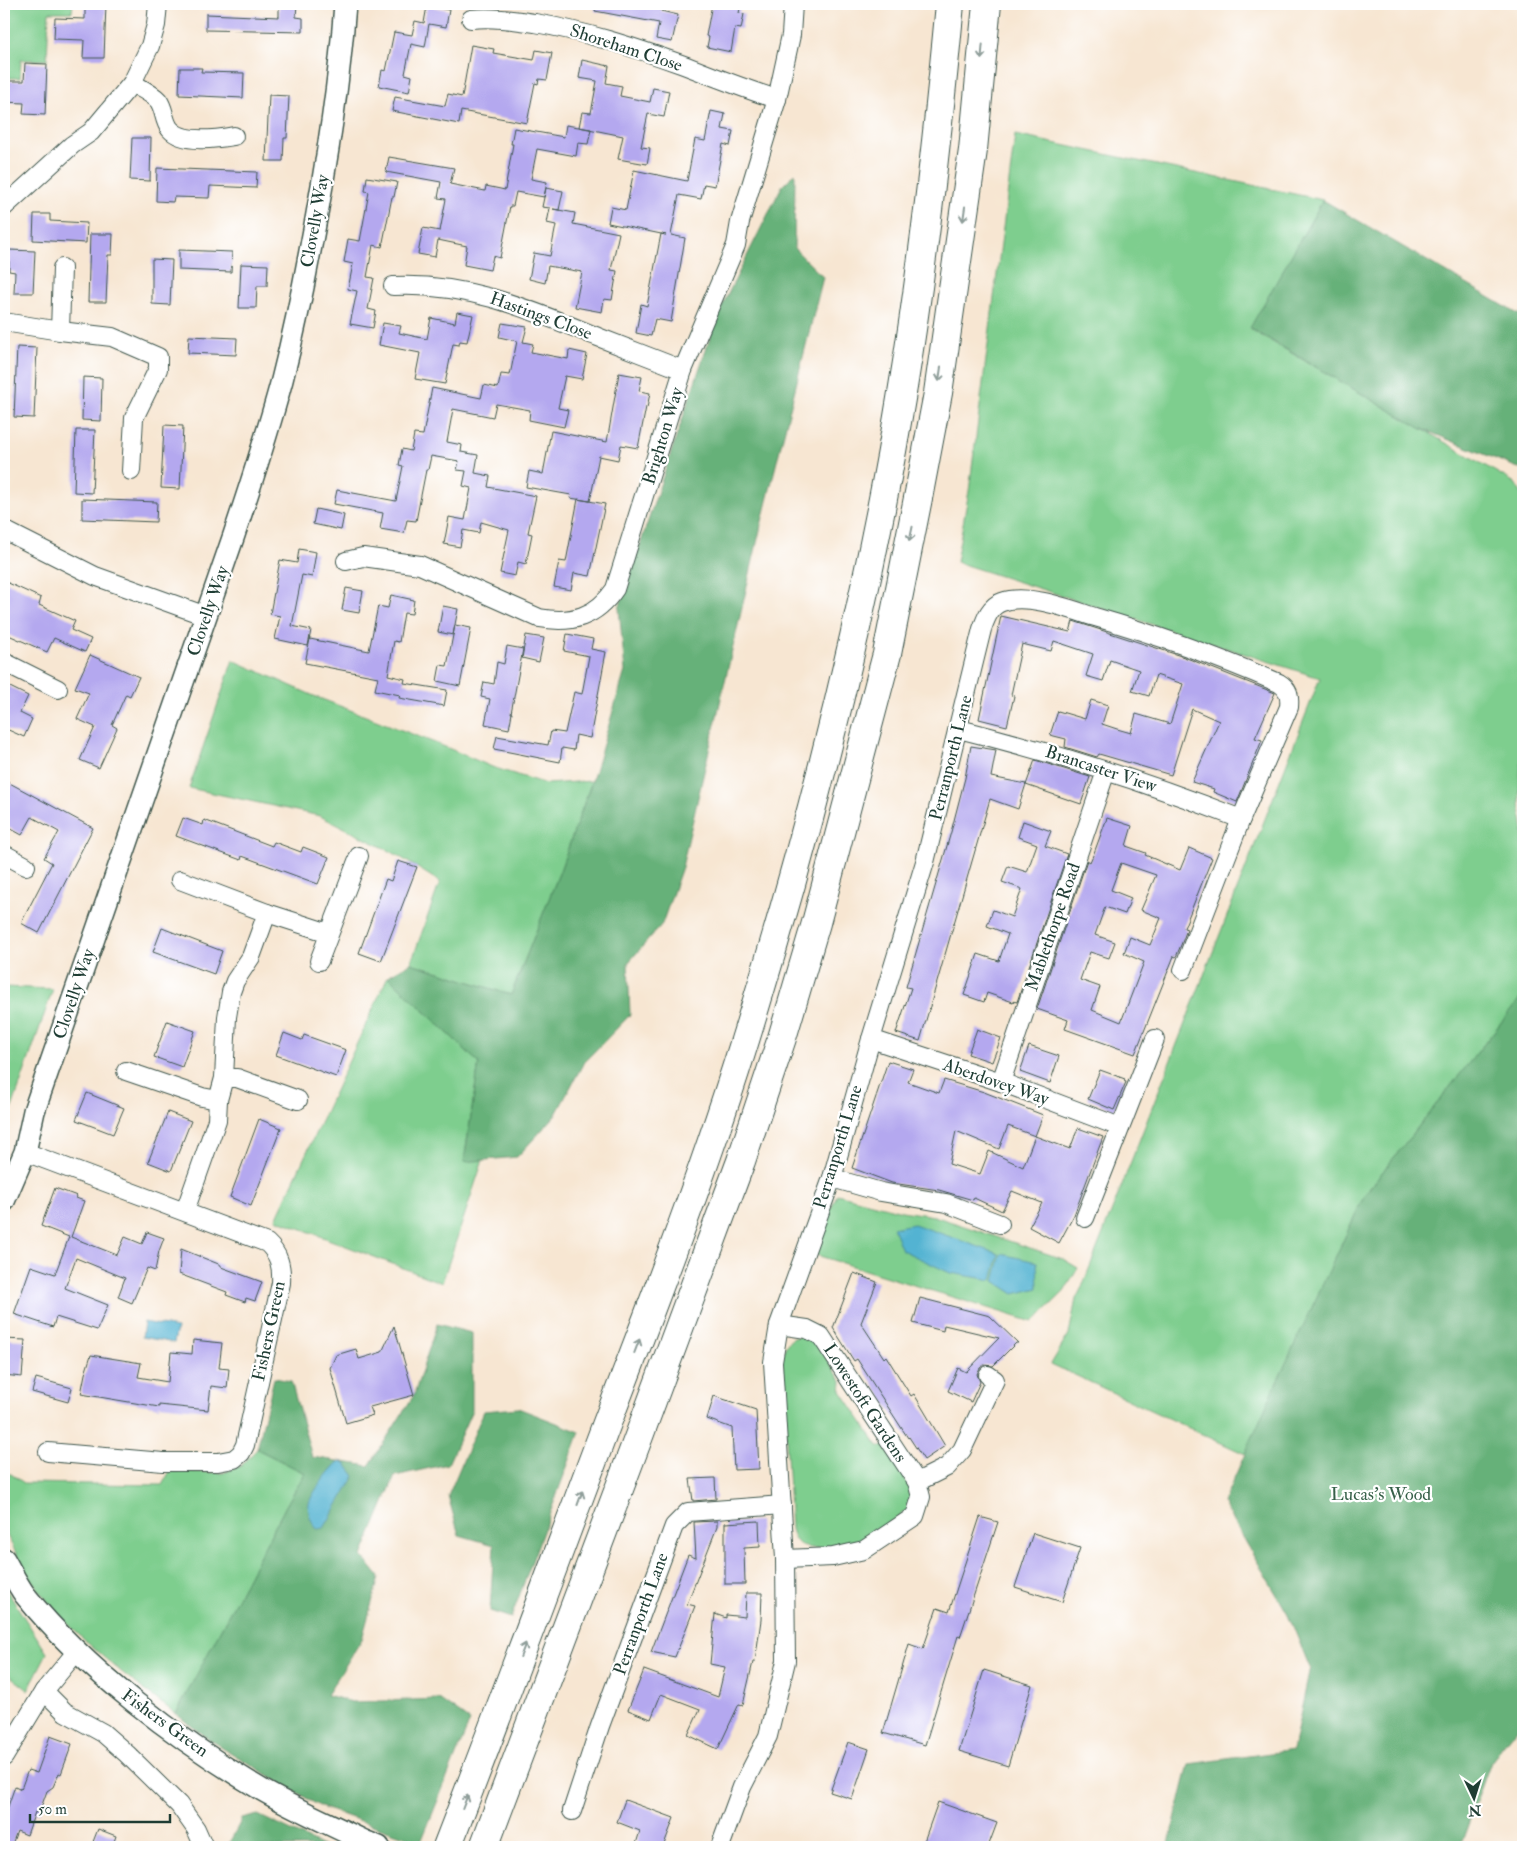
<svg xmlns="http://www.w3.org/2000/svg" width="1527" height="1851" font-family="'IM FELL Double Pica',serif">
  <rect width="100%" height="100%" fill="#fff"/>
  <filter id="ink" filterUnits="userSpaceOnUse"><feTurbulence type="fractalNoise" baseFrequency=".02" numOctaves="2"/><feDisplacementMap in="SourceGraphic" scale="10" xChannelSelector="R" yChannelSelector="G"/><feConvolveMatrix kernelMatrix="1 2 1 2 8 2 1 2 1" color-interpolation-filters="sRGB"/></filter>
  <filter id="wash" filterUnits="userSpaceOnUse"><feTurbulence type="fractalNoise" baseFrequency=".0096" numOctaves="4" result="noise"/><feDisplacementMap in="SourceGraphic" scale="20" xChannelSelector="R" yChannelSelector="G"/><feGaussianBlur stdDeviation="1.12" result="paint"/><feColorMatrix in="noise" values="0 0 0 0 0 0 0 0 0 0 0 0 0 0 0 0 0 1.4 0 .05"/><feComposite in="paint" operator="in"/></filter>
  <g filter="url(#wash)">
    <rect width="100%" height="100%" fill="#f7e6d2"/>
    <g fill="#7ece8e" stroke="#4e8661">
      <polygon points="4,4 73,4 72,12 49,12 47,60 21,60 20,78 4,78"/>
      <path d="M1015 135 1323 200 1250 329 1515 483 1523 496V747C1519 773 1518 798 1523 824V995L1365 1194 1245 1454 1051 1364 1069 1334 1076 1299 1082 1287 1320 678 956 562 969 491Z"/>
      <polygon points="233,660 314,696 448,748 492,767 546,784 592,781 560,871 511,995 411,963 440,882 392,852 320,816 189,788"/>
      <polygon points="388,976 479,1063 464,1161 483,1160 442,1283 276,1219"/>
      <polygon points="4,987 53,989 4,1131"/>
      <polygon points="837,1194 902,1211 934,1216 1063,1259 1078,1268 1064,1292 1033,1322 813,1254"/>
      <path d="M802 1336 816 1342 842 1382 841 1391 878 1446 886 1447 913 1492 911 1505 906 1511C889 1523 870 1540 850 1545 840 1548 829 1548 819 1548 803 1549 795 1545 791 1529L782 1362C784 1348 786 1338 802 1336Z"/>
      <path d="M257 1449 305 1473 287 1504 176 1714C116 1668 44 1617 12 1545 9 1540 6 1534 4 1528 1 1515 4 1488 4 1474H11L24 1483 162 1485 170 1471 223 1473 241 1466Z"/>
      <polygon points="4,1586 47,1653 28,1690 4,1671"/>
    </g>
    <g fill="#66b179" stroke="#427756">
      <polygon points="795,173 794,248 823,277 763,517 682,867 662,924 628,963 630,1015 584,1062 555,1116 517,1157 464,1162 479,1063 388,976 411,963 511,995 560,871 592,781 625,671 619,608 659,488 718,314 782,186"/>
      <polygon points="1323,200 1523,317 1523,470 1420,428 1250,328"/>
      <polygon points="1523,995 1523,1720 1491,1761 1460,1847 1168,1847 1189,1764 1293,1750 1310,1668 1288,1614 1223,1503 1277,1382 1365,1194"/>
      <polygon points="437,1324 472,1333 472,1410 448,1464 395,1476 362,1556 379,1577 362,1639 327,1695 352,1702 439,1699 470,1721 421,1842 321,1807 208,1739 176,1714 287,1504 305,1473 257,1449 274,1378 291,1381 312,1457 369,1466 414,1395"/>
      <polygon points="518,1408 580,1432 511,1618 490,1611 494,1545 459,1535 448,1496 484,1411"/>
      <polygon points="258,1815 325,1847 227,1847 242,1819"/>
    </g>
    <g fill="#53b3d2" stroke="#397883">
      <polygon points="914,1224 999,1254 992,1280 950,1273 902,1250 893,1228"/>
      <polygon points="1001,1254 1037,1262 1038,1288 1014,1294 994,1281"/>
      <polygon points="144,1322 177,1328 174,1343 142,1337"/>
      <path d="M340 1461 345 1463 355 1476 324 1528 317 1529C311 1522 307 1512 309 1503 311 1494 332 1466 340 1461Z"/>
    </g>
    <g id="blocks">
      <g fill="#b4a8ef" fill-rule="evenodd">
        <polygon points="85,4 106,4 104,58 83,58 84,40 54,39 55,18 85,19"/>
        <polygon points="279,4 297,4 296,17 303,18 303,32 206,30 206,14 279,17"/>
        <polygon points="596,4 662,4 661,11 678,15 672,42 656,39 659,23 595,11"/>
        <polygon points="712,4 741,4 739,13 744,14 741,29 735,28 731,52 707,47 709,37 706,36"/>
        <polygon points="427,6 449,10 446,27 429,24 425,47 411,44 405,74 412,76 409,92 379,86 382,70 386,71 394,32 412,35 415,21 424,23"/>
        <polygon points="471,45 494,49 493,53 534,60 536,50 552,53 547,80 539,79 538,84 535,83 527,123 461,111 459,124 392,111 395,97 445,106 448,94 462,97"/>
        <polygon points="582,60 609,66 606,83 622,86 620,96 650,102 653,88 669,91 664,117 648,114 641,147 650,148 647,164 618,159 623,136 579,127 582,112 591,113 597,81 579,78"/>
        <polygon points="25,63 47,64 45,115 23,114 24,103 4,102 4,81 24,81"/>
        <polygon points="180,68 202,68 201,72 244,73 243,98 179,95"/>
        <polygon points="269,95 289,96 287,138 284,138 283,161 266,161"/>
        <polygon points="711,111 725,114 722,129 733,131 730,146 723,144 715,186 704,184 701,199 679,195 671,235 685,238 671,322 655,319 651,336 636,333 641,304 647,306 661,234 666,235 608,223 611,207 626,210 634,170 687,181 695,139 705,141"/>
        <polygon points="566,125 591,129 588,144 578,143 576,156 537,149 531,179 547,182 544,197 516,192 513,206 510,206 500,258 493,256 490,270 464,265 467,246 438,240 435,257 418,254 423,228 440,231 446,199 438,198 441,182 386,172 389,157 454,168 450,184 485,191 486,186 505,190 513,144 511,144 514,128 564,137"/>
        <polygon points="132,138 151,138 150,181 130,180"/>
        <polygon points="157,168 257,172 256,188 210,186 209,198 174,197 173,202 156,201"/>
        <polygon points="367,177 397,182 394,197 392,197 382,247 373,245 367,277 374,278 368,309 376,311 373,328 350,324 357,291 348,289 353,264 344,262 348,239 360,241 369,192 365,191"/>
        <polygon points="546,188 563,191 559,210 553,209 575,213 573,224 619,233 611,270 617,271 612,300 604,299 602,312 575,307 582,272 548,266 545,283 529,279 534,253 550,256 556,225 547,223 550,208 542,207"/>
        <polygon points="34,214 50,214 50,221 87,223 86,243 33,240"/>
        <polygon points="90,234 113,234 112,255 108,255 106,302 88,302"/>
        <polygon points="9,250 35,251 33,293 14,293 15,272 9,271"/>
        <polygon points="179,250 232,252 231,272 179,270"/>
        <polygon points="152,259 172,260 170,305 152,304"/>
        <polygon points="241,264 268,265 267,286 257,286 256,308 239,308"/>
        <polygon points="457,312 473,315 467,342 460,341 459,345 453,344 445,384 415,379 420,353 379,345 383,323 401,326 399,333 427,339 431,318 455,323"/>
        <polygon points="502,323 527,327 523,342 533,344 531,352 568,359 569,350 587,354 582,379 565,376 558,408 568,410 564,427 529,420 530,410 496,404 493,417 453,409 447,442 462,445 461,452 478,455 475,473 490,476 488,487 536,496 528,533 532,534 526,564 518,562 515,576 500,573 509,530 481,522 479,533 463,530 460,547 444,544 449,517 465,520 471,488 463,486 466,471 457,470 459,461 431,456 428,470 426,470 416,521 407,520 404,533 380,529 383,513 334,504 337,490 396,501 403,466 399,465 402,449 411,451 414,434 423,435 432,388 481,398 484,385 498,388 501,374 510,375 517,341 499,337"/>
        <polygon points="189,336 237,338 236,355 188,353"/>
        <polygon points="17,347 37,348 34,418 14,417"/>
        <polygon points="619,373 642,377 639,391 650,393 647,408 646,407 638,448 621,445 618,460 599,456 590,501 570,498 571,495 526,487 529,471 543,474 551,431 607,442"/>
        <polygon points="83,377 102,378 101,421 82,420"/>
        <polygon points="164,425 183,426 180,489 161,488"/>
        <polygon points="76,430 95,430 92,493 74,492"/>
        <polygon points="82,499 157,502 156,522 82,519"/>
        <polygon points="578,499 605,504 590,576 574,573 571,590 554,587 559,561 566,562"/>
        <polygon points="316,509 344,515 341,530 313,524"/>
        <polygon points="299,549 316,552 312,577 302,575 292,626 311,630 308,646 275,639 280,616 270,614 280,560 297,563"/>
        <polygon points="4,581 41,598 39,605 75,621 71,630 91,639 85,652 54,638 47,652 4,633"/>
        <polygon points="346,588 363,591 359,613 342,610"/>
        <polygon points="391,595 414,600 412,614 404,613 399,642 394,641 388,675 405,679 404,683 447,690 444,706 399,698 400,695 375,690 378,677 305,663 310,639 369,651 378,606 388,608"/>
        <polygon points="443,606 458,609 453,635 438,632"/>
        <polygon points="1001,616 1070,632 1073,621 1184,657 1275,693 1255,738 1262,740 1237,802 1213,792 1214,789 1192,782 1219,721 1192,709 1171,775 1099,754 1097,757 1065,747 1066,739 1050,735 1058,711 1085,719 1091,700 1108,705 1102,724 1117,729 1131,733 1136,714 1170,724 1183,684 1156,675 1149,696 1132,691 1139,670 1110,660 1103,681 1086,676 1093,654 1054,641 1051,651 1022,644 1011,695 1014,696 1007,726 979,719"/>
        <polygon points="455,625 471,628 460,686 437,681 440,665 447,666"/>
        <polygon points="567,634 593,639 591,649 606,652 590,738 576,735 574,750 562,748 560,762 494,749 497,736 548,745 551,731 565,733 574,692 582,694 589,656 564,651"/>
        <polygon points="526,635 544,638 539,662 522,658"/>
        <polygon points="507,646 523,649 511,713 512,713 509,729 485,724 490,699 481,697 484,682 494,684 497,662 504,664"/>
        <polygon points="90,655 139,677 130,696 126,694 112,725 117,728 99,768 80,760 95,727 77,719 89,693 75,688"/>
        <polygon points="4,684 28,696 20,713 32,719 24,737 4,728"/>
        <polygon points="971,746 996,750 991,777 1026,784 1018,809 990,799 920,1041 896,1033 911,988 906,987 951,832 965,778"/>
        <polygon points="1035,760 1090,777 1081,804 1026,785"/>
        <polygon points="4,780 93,828 39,933 21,923 52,863 44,858 59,832 32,817 22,835 4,825"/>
        <polygon points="183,818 203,825 204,820 272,846 274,842 301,852 303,847 329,857 318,884 242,856 241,860 176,836"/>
        <path d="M1107 818 1132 826 1126 846 1146 853 1145 855 1180 870 1189 848 1212 858 1184 928 1187 929 1183 940 1176 957 1174 956 1135 1054 1065 1029 1068 1020 1037 1009 1087 860 1090 862 1094 853ZM1121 863 1156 875 1141 910 1161 918 1150 945 1130 937 1124 953 1144 962 1121 1022 1092 1010 1100 987 1080 980 1090 952 1109 958 1115 942 1095 935 1105 907 1125 914 1131 898 1111 890Z"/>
        <polygon points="1023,821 1051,831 1045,846 1067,854 1017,1002 1013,1001 1013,1002 987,993 984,1002 964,995 978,954 999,961 1008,934 987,926 993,910 1012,917 1022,889 1002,882 1008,866 1027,872 1037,844 1018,837"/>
        <polygon points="398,861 417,867 381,961 359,953 386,879 391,881"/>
        <polygon points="162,928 222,951 214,974 153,952"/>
        <polygon points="167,1021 195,1031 182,1067 154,1057"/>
        <polygon points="977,1029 1001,1038 992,1062 968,1054"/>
        <polygon points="284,1033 302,1040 304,1035 346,1050 336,1077 276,1055"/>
        <polygon points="1029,1046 1059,1056 1050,1083 1020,1072"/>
        <polygon points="888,1061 913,1069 908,1082 939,1093 944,1080 984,1092 1043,1115 1035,1136 1008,1126 999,1149 956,1131 949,1164 980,1174 989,1151 1023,1167 1035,1136 1070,1149 1078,1128 1103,1137 1074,1215 1059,1243 1029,1227 1042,1203 1012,1191 1002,1211 974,1198 973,1200 939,1190 892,1183 852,1168"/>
        <polygon points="1100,1070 1125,1079 1124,1081 1126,1082 1114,1110 1088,1099"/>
        <polygon points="87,1093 124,1108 113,1134 76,1120"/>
        <polygon points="168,1112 191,1121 171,1171 148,1162"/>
        <polygon points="259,1119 281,1128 251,1206 230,1197"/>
        <polygon points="55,1188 77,1196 76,1198 84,1201 71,1237 117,1255 125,1237 142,1244 147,1232 164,1238 159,1251 155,1271 147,1268 132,1303 118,1297 125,1278 76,1258 65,1288 108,1305 97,1330 56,1317 53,1327 14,1314 31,1266 55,1274 69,1237 41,1226"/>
        <polygon points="181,1249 221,1265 221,1267 262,1282 255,1301 246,1298 245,1302 226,1295 227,1292 179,1274"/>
        <polygon points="854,1273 877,1282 861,1323 884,1358 886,1356 911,1396 914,1394 945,1446 924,1460 909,1437 908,1438 857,1359 854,1361 833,1328"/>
        <polygon points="920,1298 990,1316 1018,1343 1016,1343 993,1366 984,1365 980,1368 977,1374 980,1382 971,1402 948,1391 958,1368 966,1372 999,1338 944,1325 943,1331 913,1323"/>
        <polygon points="394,1326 414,1395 370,1407 373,1415 346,1423 330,1368 336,1355 356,1349 359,1359 382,1352"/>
        <polygon points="4,1339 25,1340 22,1377 4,1375"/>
        <polygon points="193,1340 222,1343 219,1368 229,1369 227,1388 211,1386 208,1410 159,1405 159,1407 81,1394 85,1374 91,1355 141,1363 138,1377 168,1382 171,1352 192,1354"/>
        <polygon points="36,1378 72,1388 68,1402 32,1392"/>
        <polygon points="714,1396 756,1410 759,1469 734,1470 732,1428 707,1419"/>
        <polygon points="715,1478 716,1499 693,1501 690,1479"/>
        <polygon points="980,1517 998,1522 960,1637 958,1636 925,1745 883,1733 909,1644 923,1649 937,1608 949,1612"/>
        <polygon points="717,1521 717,1527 687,1604 695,1606 675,1657 651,1652 688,1555 696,1558 694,1522"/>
        <polygon points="759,1521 760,1547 744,1548 745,1584 725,1584 725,1523"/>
        <polygon points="1033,1533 1080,1548 1062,1602 1015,1587"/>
        <polygon points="746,1593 762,1593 761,1620 755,1662 753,1662 743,1705 739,1704 718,1749 688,1735 700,1709 661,1694 651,1719 628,1710 644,1670 718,1697 725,1667 710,1664 715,1614 726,1618 726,1615 745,1617"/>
        <polygon points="984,1670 1032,1685 1008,1766 959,1751"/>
        <polygon points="50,1736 72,1744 61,1774 59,1773 53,1787 47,1791 39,1813 35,1812 27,1835 17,1831 11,1847 4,1847 4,1818 15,1786 21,1789 28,1770 37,1773"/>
        <polygon points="848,1742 869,1749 852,1799 830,1792"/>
        <polygon points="625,1800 674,1818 663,1847 635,1847 640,1831 617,1822"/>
        <polygon points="938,1802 997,1823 988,1847 922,1847"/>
        <polygon points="98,1829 116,1836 112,1847 91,1847"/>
      </g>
    </g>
  </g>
  <g filter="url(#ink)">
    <use href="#blocks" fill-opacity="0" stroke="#3f564c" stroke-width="1"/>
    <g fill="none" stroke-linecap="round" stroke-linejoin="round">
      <g stroke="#3f564c" stroke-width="20">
        <g id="minor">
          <path d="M471 19C493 17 513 20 535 23 584 31 633 47 681 64 713 76 744 89 777 99"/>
          <path d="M132 83C140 88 151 93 158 100 165 109 163 120 170 129 183 144 217 139 234 136"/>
          <polyline points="4,207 72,145 91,132 132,83 150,46 156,25 158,4"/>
          <path d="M393 286C467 282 531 310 598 337 626 348 655 359 683 370"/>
          <polyline points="4,322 60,331 112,337 158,357 158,369 134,418 131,471"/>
          <polyline points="60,331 62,268"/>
          <polyline points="4,530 95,576 206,616"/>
          <path d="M346 561 363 557 420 565 539 618C572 624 596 617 615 589L683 370 736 245 740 222 777 99 791 35 793 4"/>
          <polyline points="4,662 58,689"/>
          <path d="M959 729C1055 753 1149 783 1241 819"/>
          <polyline points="4,854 26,866"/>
          <polyline points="180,880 267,913"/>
          <polyline points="319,961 359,856"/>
          <polyline points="871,1039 1001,1082 1120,1127"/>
          <polyline points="126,1071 202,1097 218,1100"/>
          <polyline points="224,1078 237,1078 298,1100"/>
          <polyline points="1001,1082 1106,771"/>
          <path d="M25 1152 267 1243C279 1254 282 1266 281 1283L245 1445 241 1453 234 1459 218 1462H163L48 1452"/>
          <polyline points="832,1178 881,1192 946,1203 1000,1224"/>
          <polyline points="185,1211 217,1120 218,1100 224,1078 227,1017 231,992 235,981 251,957 267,913 329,933"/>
          <polyline points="1085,1218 1155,1039"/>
          <polyline points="779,1325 807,1329 821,1336 917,1482 921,1497 915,1516 864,1550 833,1557 785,1559"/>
          <polyline points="917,1482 947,1467 962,1450 995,1380 988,1375"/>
          <polyline points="44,1691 65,1712 103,1733 127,1754 179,1805 196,1829 204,1847"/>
          <polyline points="4,1757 44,1691 77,1651"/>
          <polyline points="572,1811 600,1726 674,1526 688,1512 782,1505"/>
          <path d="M720 1847 742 1787 768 1736 786 1661 785 1559 773 1362 779 1325 832 1178 871 1039 925 862 982 629C986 618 990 606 1002 602 1028 593 1069 609 1095 617 1158 635 1218 657 1279 683 1289 689 1290 696 1289 707L1241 819 1183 970"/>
        </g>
      </g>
      <g stroke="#3f564c" stroke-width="24">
        <g id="tertiary">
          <path d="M4 1201 25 1152 34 1111 234 535C251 484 268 432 282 380 293 337 302 294 310 251 326 169 339 87 345 4"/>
          <path d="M4 1559C11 1571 17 1584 25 1595 86 1671 178 1740 262 1790 295 1809 330 1824 364 1841L379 1847"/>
        </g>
      </g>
      <g stroke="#3f564c" stroke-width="30">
        <g id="motorway">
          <path d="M447 1847C502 1706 554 1564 607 1423 658 1291 709 1159 750 1024 814 815 868 602 903 387 924 260 938 132 950 4"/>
          <polyline points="484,1847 639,1436 741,1161 782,1038 816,923 887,654 919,493 938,393 973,150 987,4"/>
        </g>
      </g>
      <use href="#minor" stroke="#fff" stroke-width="18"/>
      <use href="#tertiary" stroke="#fff" stroke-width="21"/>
      <use href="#motorway" stroke="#fff" stroke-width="28"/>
    </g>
    <defs><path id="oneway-shaft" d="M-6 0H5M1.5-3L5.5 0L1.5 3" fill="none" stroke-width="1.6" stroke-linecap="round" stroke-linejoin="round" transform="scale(1.25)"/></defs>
    <g stroke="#8f9e9a">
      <use href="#oneway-shaft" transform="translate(982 52) rotate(95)"/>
      <use href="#oneway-shaft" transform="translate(964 214) rotate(98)"/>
      <use href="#oneway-shaft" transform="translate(940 374) rotate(98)"/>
      <use href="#oneway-shaft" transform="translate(911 534) rotate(102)"/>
      <use href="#oneway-shaft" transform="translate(637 1346) rotate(-69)"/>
      <use href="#oneway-shaft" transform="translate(580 1498) rotate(-70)"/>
      <use href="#oneway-shaft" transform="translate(523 1650) rotate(-69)"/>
      <use href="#oneway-shaft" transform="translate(465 1802) rotate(-69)"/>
    </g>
  </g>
  <g text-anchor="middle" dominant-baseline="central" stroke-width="4.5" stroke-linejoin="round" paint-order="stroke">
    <g font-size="18" fill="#1f3d34" stroke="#fff">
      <text transform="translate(626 48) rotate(18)">Shoreham Close</text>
      <text transform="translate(315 221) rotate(-80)">Clovelly Way</text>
      <text transform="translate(541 316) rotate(20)">Hastings Close</text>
      <text transform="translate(663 436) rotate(-73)">Brighton Way</text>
      <text transform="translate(208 611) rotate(-71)">Clovelly Way</text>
      <text transform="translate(951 758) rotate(-76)">Perranporth Lane</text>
      <text transform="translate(1101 769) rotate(18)">Brancaster View</text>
      <text transform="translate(1053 927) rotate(-71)">Mablethorpe Road</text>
      <text transform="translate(74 994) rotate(-71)">Clovelly Way</text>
      <text transform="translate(996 1082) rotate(19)">Aberdovey Way</text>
      <text transform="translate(838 1147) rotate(-73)">Perranporth Lane</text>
      <text transform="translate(269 1331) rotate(-78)">Fishers Green</text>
      <text transform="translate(865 1403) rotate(57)">Lowestoft Gardens</text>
      <text transform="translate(641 1614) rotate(-70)">Perranporth Lane</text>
      <text transform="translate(165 1723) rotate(36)">Fishers Green</text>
    </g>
    <g font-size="18" fill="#37614a" stroke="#fff">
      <text x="1381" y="1494">Lucas's Wood</text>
    </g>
  </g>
  <rect width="1527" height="1851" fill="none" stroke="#fff" stroke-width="20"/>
  <g transform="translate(1474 1798) rotate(176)" stroke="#ffffff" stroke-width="4" paint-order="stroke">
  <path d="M0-4L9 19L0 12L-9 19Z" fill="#1f3d34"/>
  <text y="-8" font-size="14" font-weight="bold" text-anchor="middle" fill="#1f3d34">N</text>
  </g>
  <path d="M30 1814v8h140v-8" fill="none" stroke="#1f3d34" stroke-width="2.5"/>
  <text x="38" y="1814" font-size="15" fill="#1f3d34" stroke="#ffffff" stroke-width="4" paint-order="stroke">50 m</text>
</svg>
